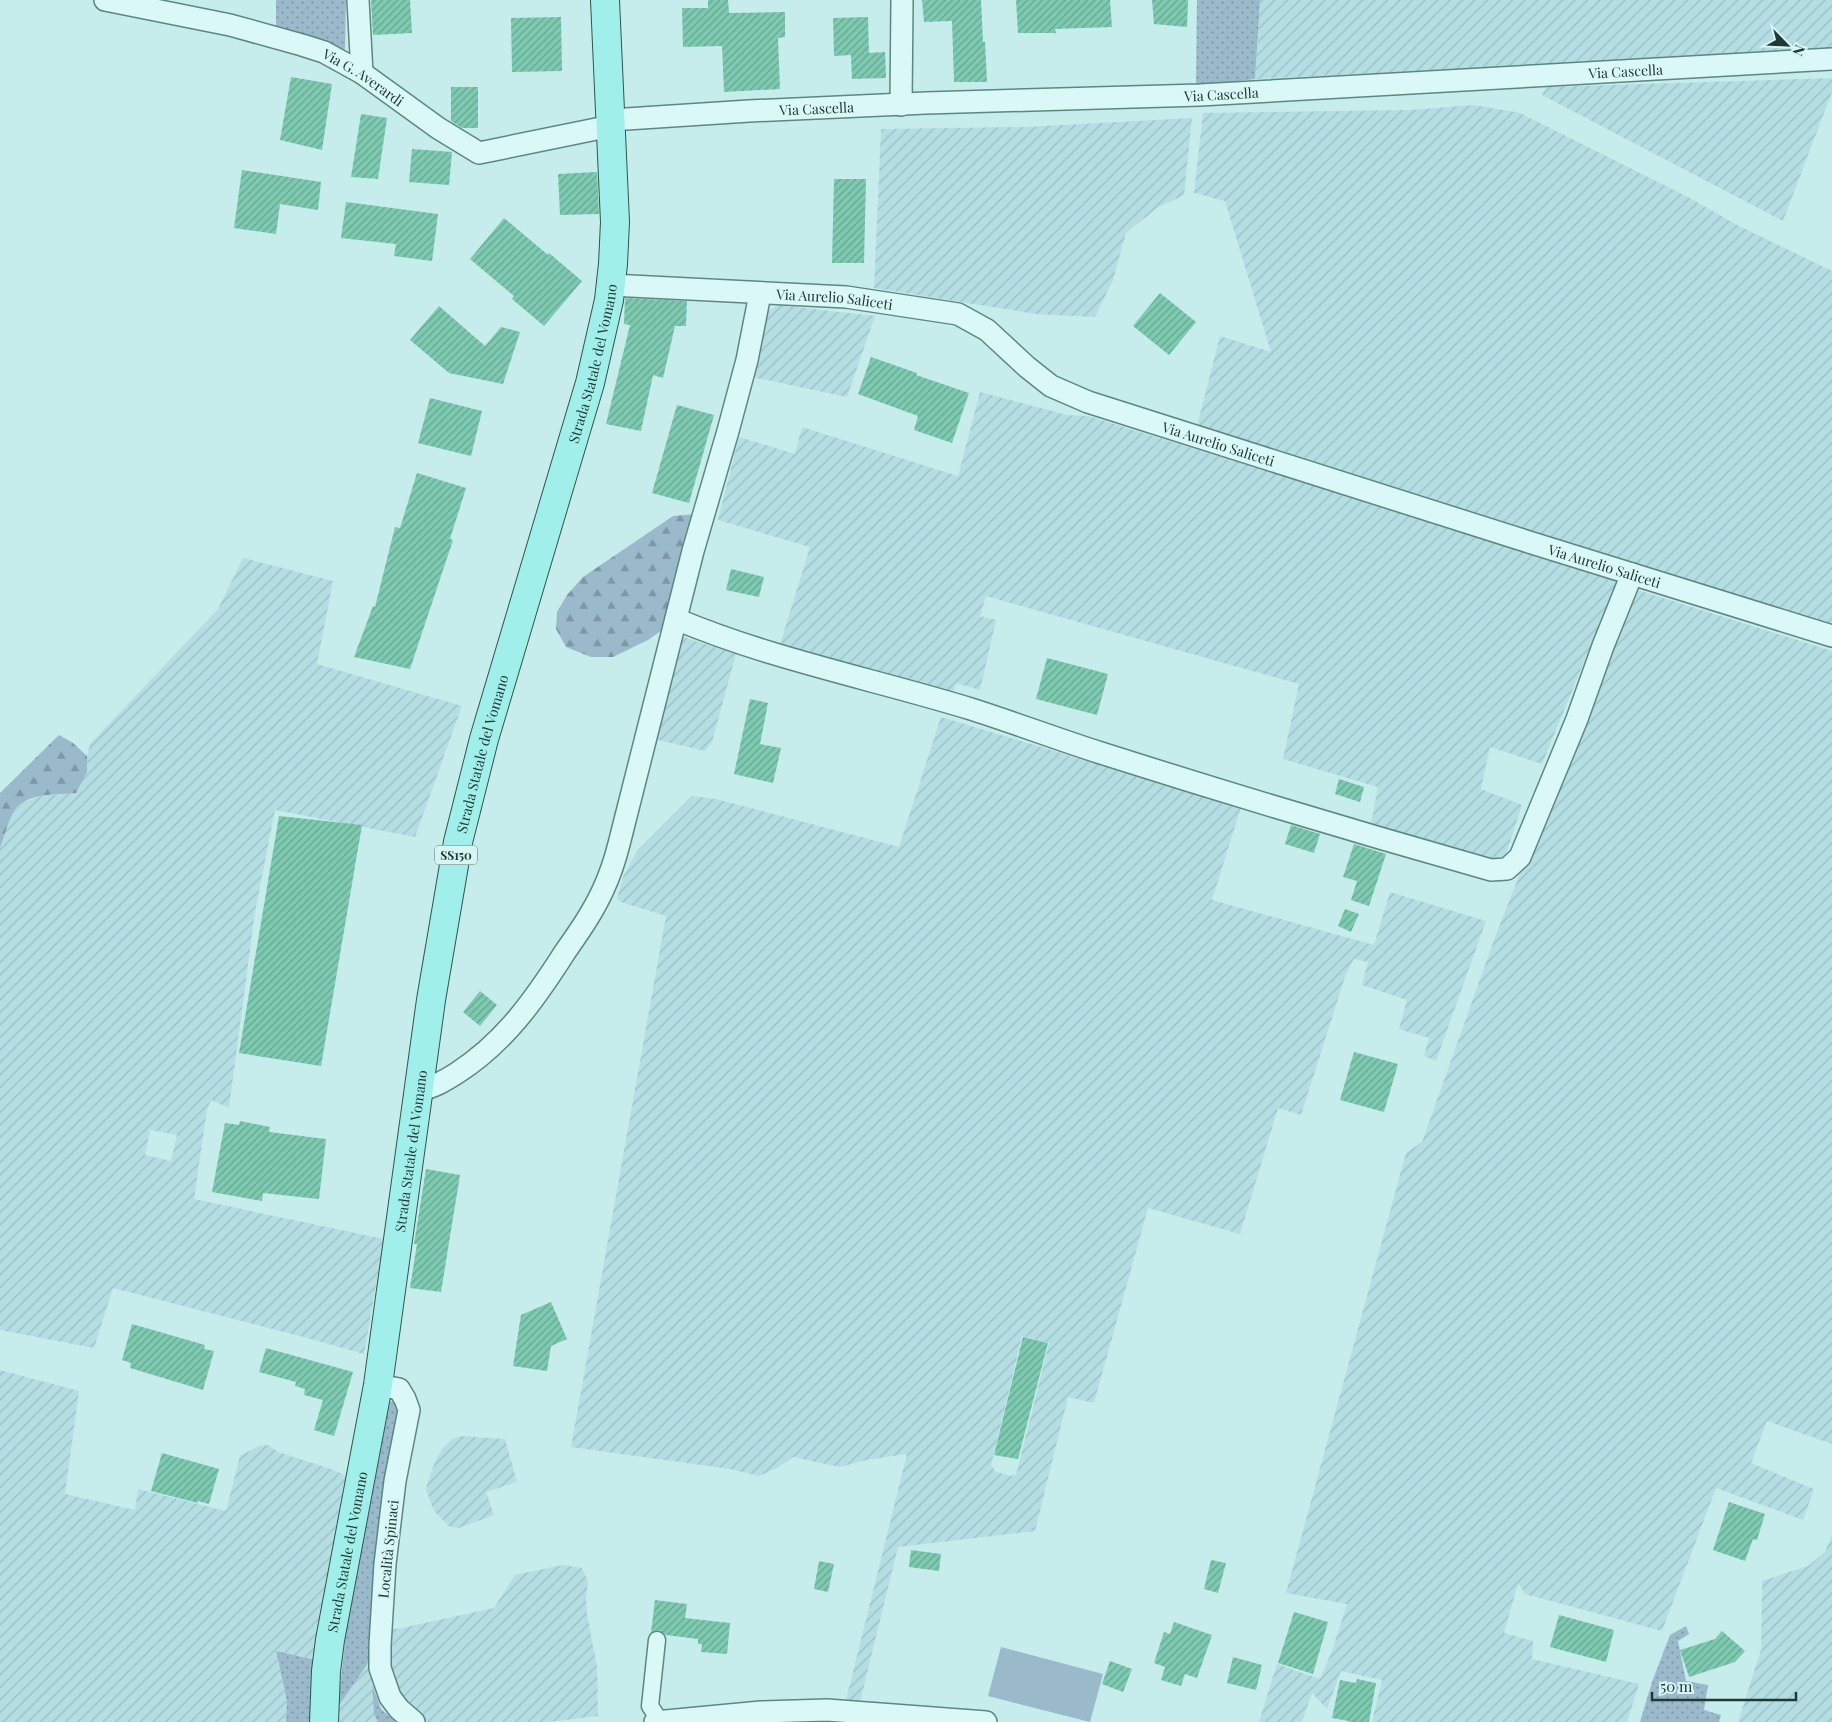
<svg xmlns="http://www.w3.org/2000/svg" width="1832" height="1722" font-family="'Playfair Display',serif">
  <defs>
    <pattern id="farmland-furrows" width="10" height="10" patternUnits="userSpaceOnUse" patternTransform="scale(1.25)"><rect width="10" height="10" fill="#b4dee3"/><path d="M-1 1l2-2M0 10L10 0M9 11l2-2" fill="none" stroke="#9abfc3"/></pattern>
    <pattern id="grass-dots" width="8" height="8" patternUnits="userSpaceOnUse" patternTransform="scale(1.25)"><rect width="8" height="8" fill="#9ab9cb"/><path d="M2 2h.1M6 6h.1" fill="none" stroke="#7d97a5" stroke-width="1.8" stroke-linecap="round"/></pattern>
    <pattern id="forest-firs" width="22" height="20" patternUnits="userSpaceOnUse" patternTransform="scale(1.25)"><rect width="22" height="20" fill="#9ab9cb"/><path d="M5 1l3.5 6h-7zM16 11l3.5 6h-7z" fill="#7d97a5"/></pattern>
    <pattern id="building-hatch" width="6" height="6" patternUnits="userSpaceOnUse" patternTransform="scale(1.25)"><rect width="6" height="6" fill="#7dcab1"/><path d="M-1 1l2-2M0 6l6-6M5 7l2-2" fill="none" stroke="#66a591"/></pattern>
  </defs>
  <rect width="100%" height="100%" fill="#c6edeb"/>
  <g fill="url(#farmland-furrows)" fill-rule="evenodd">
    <polygon points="1260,0 1832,0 1832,51 1255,79"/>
    <polygon points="1832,78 1832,92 1783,221 1542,95 1546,87"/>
    <polygon points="1474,105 1520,113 1688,197 1737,225 1832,271 1832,627 1197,426 1220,336 1271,352 1225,201 1194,193 1203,113 1409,110"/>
    <polygon points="1192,118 1184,195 1157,208 1126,233 1113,280 1095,317 1036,314 874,288 881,129 1026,127"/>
    <polygon points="778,305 875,316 847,397 752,377 768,311"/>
    <polygon points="980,392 1067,415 1088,416 1618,579 1542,764 1490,747 1481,789 1522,805 1503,863 1370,829 1378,787 1283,759 1299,684 986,596 980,616 996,620 980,690 956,683 951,698 778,651 810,547 718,520 739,437 795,454 802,427 958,476"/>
    <path d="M243 558 333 581 317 664 462 706 415 837 275 810 255 912 229 1108 211 1100 207 1110 194 1199 384 1239 364 1354 296 1335 113 1288 94 1348 0 1330V848L12 813 23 802 45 795 61 794 87 772V756L90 744 218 609ZM150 1130 177 1135 171 1161 145 1155Z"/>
    <polygon points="1631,588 1832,651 1832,1444 1767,1421 1751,1463 1814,1489 1803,1520 1716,1488 1662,1631 1525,1594 1518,1583 1504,1633 1533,1641 1532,1659 1639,1684 1627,1722 1372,1722 1382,1680 1341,1671 1327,1709 1312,1693 1302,1722 1259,1722 1277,1664 1320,1679 1332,1651 1347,1604 1286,1593 1406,1153 1422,1142 1494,940"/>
    <polygon points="677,635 736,654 712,742 705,751 650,738"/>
    <path d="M941 717 1241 807 1212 900 1374 945 1390 892 1486 921 1436 1061 1424 1056 1429 1038 1399 1029 1407 1000 1362 985 1368 962 1354 959 1346 974 1301 1115 1278 1108 1240 1234 1148 1208 1094 1403 1068 1397 1035 1531 898 1547 859 1706 845 1704 907 1454 866 1460 840 1467 793 1457 779 1467 759 1476 730 1469 571 1447 666 916 621 902 617 899 623 877 637 851 692 796 716 799 899 847ZM1022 1336 1049 1343 1016 1475 1010 1476 995 1471 991 1465Z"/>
    <polygon points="0,1370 79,1391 65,1494 135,1510 138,1489 226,1511 240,1456 259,1446 268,1445 278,1452 331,1469 354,1479 315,1660 276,1652 287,1701 286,1722 0,1722"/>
    <polygon points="461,1436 505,1439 517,1482 486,1492 494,1515 459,1528 450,1527 434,1511 426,1490 427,1485 435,1461 443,1448 452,1439"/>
    <polygon points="1832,1535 1832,1722 1738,1722 1761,1650 1762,1581 1808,1566 1825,1552"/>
    <polygon points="563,1565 582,1568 588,1581 586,1598 587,1614 597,1667 598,1716 548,1722 416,1722 392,1688 385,1629 397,1629 494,1608 515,1575"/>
    <polygon points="370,1660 374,1714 378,1722 338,1722 338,1707"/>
  </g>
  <g fill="url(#grass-dots)">
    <polygon points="276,0 346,0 345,49 327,49 276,31"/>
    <polygon points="1197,0 1260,0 1255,79 1196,86"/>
    <polygon points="390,1401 400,1407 370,1660 338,1707 346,1632"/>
    <polygon points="1686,1626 1689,1634 1678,1641 1686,1681 1708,1685 1704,1710 1721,1715 1719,1722 1640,1722 1652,1682 1670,1635"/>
    <polygon points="276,1651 315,1660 313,1722 286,1722 287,1701"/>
    <polygon points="372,1684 381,1709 396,1722 378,1722 374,1714"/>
  </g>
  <g fill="url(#forest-firs)">
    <polygon points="695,514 665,628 648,640 613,657 591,657 566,647 556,629 557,612 567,595 583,577 673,516"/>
    <path d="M59 735 73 743 87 756V772L76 793C55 795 22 792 12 815 7 825 4 837 0 848V793Z"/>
  </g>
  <polygon fill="#9ab9cb" points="1001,1647 1103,1674 1090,1722 988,1696"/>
  <g fill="url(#building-hatch)">
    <polygon points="371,0 410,0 412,33 373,35"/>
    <polygon points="708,0 728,0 729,13 785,12 785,37 778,38 780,89 724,92 722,46 683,47 682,8 708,8"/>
    <polygon points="922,0 981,0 983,42 985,42 987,82 954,82 952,21 924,22"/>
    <polygon points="1016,0 1110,0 1112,27 1055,29 1056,33 1018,33"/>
    <polygon points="1152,0 1188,0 1187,27 1154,24"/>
    <polygon points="561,17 562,71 512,72 511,18"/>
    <polygon points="868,17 869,53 885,52 886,78 852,79 851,55 834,56 833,18"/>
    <polygon points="291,77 332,84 322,150 280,140"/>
    <polygon points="451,87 478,87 478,128 462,128 451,121"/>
    <polygon points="361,114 387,118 378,179 351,177"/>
    <polygon points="412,149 452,152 449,185 409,182"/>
    <polygon points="242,170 321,182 318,210 280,204 276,234 234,228"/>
    <polygon points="597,172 599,214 560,215 558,174"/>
    <polygon points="834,179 866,179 864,263 832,263"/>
    <polygon points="346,202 438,214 432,261 394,256 396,244 341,238"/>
    <polygon points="504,218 548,255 549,253 582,281 544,326 512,299 514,296 470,259"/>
    <polygon points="1160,293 1196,322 1169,355 1133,326"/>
    <polygon points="625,298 687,301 686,326 675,326 663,378 653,375 641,431 606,424 630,325 624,324"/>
    <polygon points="439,306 485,346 501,327 520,332 503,384 449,373 410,340"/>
    <polygon points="871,357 917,373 916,375 969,393 952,443 914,430 918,416 858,394"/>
    <polygon points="430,398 482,411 471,456 418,443"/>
    <polygon points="677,405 714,415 689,503 652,493"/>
    <polygon points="417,473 466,488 450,539 453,540 410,669 354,657 373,606 375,607 395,527 400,528"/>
    <polygon points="731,569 764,577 759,597 726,590"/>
    <polygon points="1047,658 1108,674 1097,715 1036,699"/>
    <polygon points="750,699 768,703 760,744 781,748 773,783 734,774"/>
    <polygon points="1339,779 1364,787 1360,802 1335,794"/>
    <polygon points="279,816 362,825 321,1066 239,1053"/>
    <polygon points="1291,825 1320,834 1314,853 1285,844"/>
    <polygon points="1354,844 1386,854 1369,906 1351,900 1357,881 1343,877"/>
    <polygon points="1345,909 1359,914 1351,932 1338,926"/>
    <polygon points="480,991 497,1005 480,1026 463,1012"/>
    <polygon points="1354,1052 1398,1064 1384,1112 1340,1100"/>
    <polygon points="240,1121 270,1127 269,1132 326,1139 319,1199 263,1193 262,1201 212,1192 225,1123 239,1125"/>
    <polygon points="426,1169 460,1175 441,1292 410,1288 417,1244 414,1244"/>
    <polygon points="551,1302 567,1339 551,1346 547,1371 513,1366 521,1315"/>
    <polygon points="132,1324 205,1345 204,1349 214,1351 203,1390 130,1368 131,1363 122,1360"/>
    <polygon points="1023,1337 1048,1343 1018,1459 994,1455"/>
    <polygon points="266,1348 353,1372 334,1436 314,1430 323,1400 304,1395 305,1389 295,1386 296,1382 259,1372"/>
    <polygon points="162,1453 219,1469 209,1504 198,1501 198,1503 151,1491"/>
    <polygon points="1729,1502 1765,1514 1757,1540 1753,1539 1745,1561 1713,1550"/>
    <polygon points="911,1550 941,1554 939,1571 909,1567"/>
    <polygon points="1211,1560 1226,1563 1218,1593 1204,1589"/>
    <polygon points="819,1561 834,1564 828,1592 814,1589"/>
    <polygon points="655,1600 687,1604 685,1618 730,1623 727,1654 701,1652 702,1644 698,1644 698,1639 666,1635 659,1630 651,1632"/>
    <polygon points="1294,1612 1328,1622 1313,1674 1278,1663"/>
    <polygon points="1559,1615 1614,1630 1606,1662 1550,1647"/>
    <polygon points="1174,1622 1212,1635 1197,1678 1185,1674 1181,1686 1161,1680 1165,1667 1154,1663 1164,1632 1170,1634"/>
    <polygon points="1722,1631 1745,1651 1735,1662 1689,1677 1680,1650 1715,1639"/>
    <polygon points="1233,1657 1262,1665 1256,1690 1227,1683"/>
    <polygon points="1110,1661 1132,1669 1123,1692 1102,1684"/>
    <polygon points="1357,1679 1376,1683 1369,1722 1348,1722 1349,1721 1332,1718 1340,1680 1356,1683"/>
  </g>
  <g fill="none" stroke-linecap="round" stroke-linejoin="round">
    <g stroke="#5c887f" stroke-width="19">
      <polyline id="pedestrian" points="657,1640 650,1706 660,1721"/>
    </g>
    <g stroke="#5c887f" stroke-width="24">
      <g id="minor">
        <path id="s1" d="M105 0 230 25 302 45 324 52 362 73 438 128 479 153 611 126"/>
        <polyline points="358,0 362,73"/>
        <polyline points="901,105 902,0"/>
        <path id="s2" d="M611 120 749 111 926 103 1200 95 1832 59"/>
        <path id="s3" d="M611 285 846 297 958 314 987 330 1027 367 1051 386 1088 402 1532 543 1832 636"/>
        <path d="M676 619C771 659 873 679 971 709 1015 723 1057 739 1101 753 1230 794 1360 833 1491 870L1507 869 1520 857 1577 719 1603 646 1632 574"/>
        <path d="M419 1090C433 1088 446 1080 457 1073 505 1042 535 999 565 952 579 932 593 912 603 890 610 875 615 860 619 844L693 551 728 431 747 360 760 294"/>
        <polyline points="378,1385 399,1389 405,1399 409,1410 395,1481 385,1564 380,1645 380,1668 390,1697 399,1709 414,1722"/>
        <polyline points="655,1722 761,1712 827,1710 986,1722"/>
      </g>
    </g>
    <g stroke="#30564b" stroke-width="30">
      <g id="primary">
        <path id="s4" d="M324 1722 326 1671 330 1640 378 1385 431 1000 458 842 484 739 590 383 609 300 613 264 615 222 605 0"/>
      </g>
    </g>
    <use href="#pedestrian" stroke="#d9f8f7" stroke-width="16"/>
    <use href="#minor" stroke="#d9f8f7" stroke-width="21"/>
    <use href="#primary" stroke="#a0efea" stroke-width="28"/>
  </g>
  <g text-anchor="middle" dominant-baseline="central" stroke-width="4" stroke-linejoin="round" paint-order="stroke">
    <rect fill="#d6f5f4" stroke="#57716c" stroke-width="1" x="435" y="845.5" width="42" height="19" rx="4"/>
    <g font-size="12" font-weight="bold" fill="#203932">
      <text x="456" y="855">SS150</text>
    </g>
    <g font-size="14" fill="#203932" stroke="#d6f5f4">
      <text stroke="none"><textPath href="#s2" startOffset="1016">Via Cascella</textPath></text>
      <text stroke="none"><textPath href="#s1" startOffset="272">Via G. Averardi</textPath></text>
      <text stroke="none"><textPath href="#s2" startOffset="611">Via Cascella</textPath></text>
      <text stroke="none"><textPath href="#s2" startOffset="206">Via Cascella</textPath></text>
      <text stroke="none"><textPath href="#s3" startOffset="224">Via Aurelio Saliceti</textPath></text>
      <text stroke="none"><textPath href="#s4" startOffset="1388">Strada Statale del Vomano</textPath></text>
      <text stroke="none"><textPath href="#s3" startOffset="644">Via Aurelio Saliceti</textPath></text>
      <text stroke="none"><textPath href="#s3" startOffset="1049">Via Aurelio Saliceti</textPath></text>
      <text stroke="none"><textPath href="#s4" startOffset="982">Strada Statale del Vomano</textPath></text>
      <text stroke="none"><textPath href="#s4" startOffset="578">Strada Statale del Vomano</textPath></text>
      <text transform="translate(388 1549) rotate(-84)">Località Spinaci</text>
      <text stroke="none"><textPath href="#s4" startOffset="172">Strada Statale del Vomano</textPath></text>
    </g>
  </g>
  <g transform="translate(1787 45) rotate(114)" stroke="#d6f5f4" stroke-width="4" paint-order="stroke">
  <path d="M0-4L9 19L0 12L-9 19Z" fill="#203932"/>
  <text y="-8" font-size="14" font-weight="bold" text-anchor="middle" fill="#203932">N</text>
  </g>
  <path d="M1652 1692v8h144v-8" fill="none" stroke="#203932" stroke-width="2.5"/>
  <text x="1660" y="1692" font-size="15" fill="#203932" stroke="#d6f5f4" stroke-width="4" paint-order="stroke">50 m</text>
</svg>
